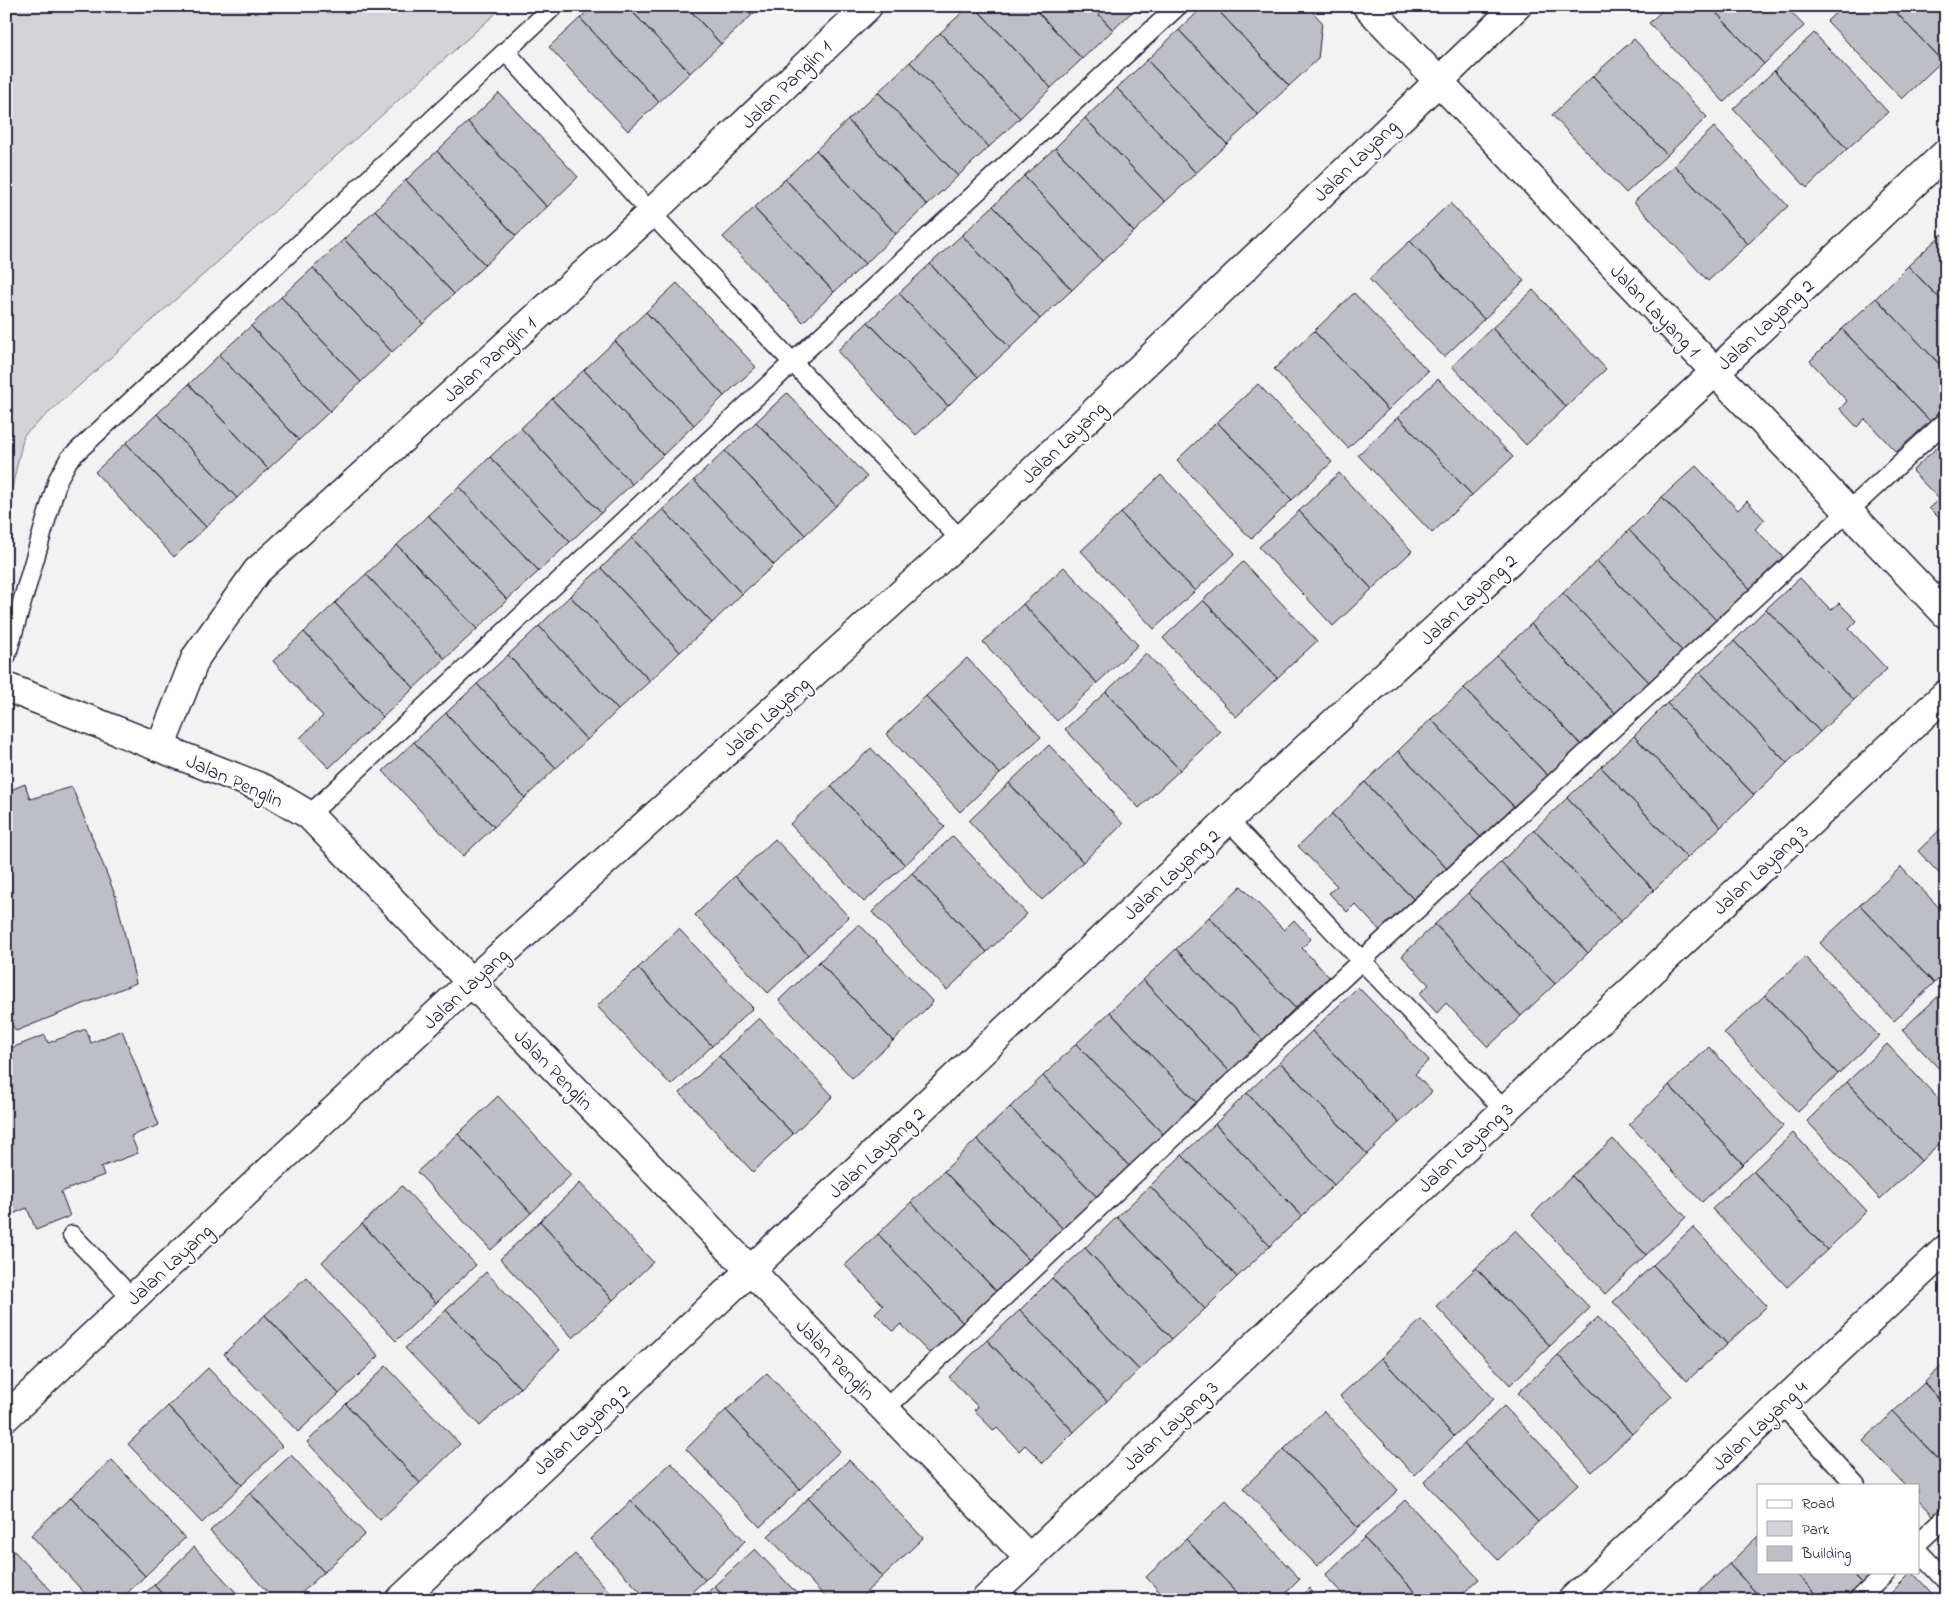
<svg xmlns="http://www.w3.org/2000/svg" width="1952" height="1606" viewBox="0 0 1952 1606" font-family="'Indie Flower',sans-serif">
<rect width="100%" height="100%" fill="#f2f2f3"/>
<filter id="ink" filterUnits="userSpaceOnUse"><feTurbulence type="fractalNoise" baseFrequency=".02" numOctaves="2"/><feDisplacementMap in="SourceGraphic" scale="10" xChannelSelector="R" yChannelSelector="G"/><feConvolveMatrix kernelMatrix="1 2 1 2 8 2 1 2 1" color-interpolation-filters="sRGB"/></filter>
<g filter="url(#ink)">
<path fill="#d3d3d8" stroke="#7a7a8a" d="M 6,6 L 504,6 L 24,435 L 6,514 Z"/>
<path fill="#bebec6" stroke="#22223b" d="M 593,6 L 627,6 L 690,73 L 659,102 L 580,18 Z
M 627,6 L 686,6 L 721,44 L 690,73 Z
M 686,6 L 744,6 L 752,15 L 721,44 Z
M 744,6 L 761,6 L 752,15 Z
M 969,6 L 974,6 L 1051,88 L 1020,118 L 940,33 Z
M 974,6 L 1032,6 L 1082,59 L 1051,88 Z
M 1032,6 L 1091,6 L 1113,30 L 1082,59 Z
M 1091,6 L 1138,6 L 1113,30 Z
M 1204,6 L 1214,6 L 1289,86 L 1258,115 L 1179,30 Z
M 1214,6 L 1307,6 L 1322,22 L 1318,59 L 1289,86 Z
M 1667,6 L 1710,6 L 1764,64 L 1724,102 L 1649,23 Z
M 1710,6 L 1785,6 L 1804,26 L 1764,64 Z
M 1843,6 L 1890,6 L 1942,61 L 1902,99 L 1827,21 Z
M 1890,6 L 1946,6 L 1946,57 L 1942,61 Z
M 580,18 L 659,102 L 628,131 L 549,47 Z
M 1179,30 L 1258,115 L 1227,144 L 1147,60 Z
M 940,33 L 1020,118 L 989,147 L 910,62 Z
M 1814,33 L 1888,112 L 1847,149 L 1774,71 Z
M 1634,39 L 1707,117 L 1667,155 L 1593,76 Z
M 1147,60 L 1227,144 L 1196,173 L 1117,88 Z
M 910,62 L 989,147 L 958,176 L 878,92 Z
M 1774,71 L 1847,149 L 1807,188 L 1733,109 Z
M 1593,76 L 1667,155 L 1626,193 L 1552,115 Z
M 1117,88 L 1196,173 L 1165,202 L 1085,118 Z
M 878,92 L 958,176 L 927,205 L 848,120 Z
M 499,93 L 578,177 L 547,207 L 468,122 Z
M 1085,118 L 1165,202 L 1134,232 L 1055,148 Z
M 848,120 L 927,205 L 896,234 L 816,150 Z
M 468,122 L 547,207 L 516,236 L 437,151 Z
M 1714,127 L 1788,206 L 1748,244 L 1674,165 Z
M 1055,148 L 1134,232 L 1102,261 L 1024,176 Z
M 816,150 L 896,234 L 865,264 L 785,179 Z
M 437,151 L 516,236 L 485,265 L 406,180 Z
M 1674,165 L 1748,244 L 1708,281 L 1634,202 Z
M 1024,176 L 1102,261 L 1072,290 L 993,206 Z
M 785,179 L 865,264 L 834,292 L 754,208 Z
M 406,180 L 485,265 L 454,294 L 375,210 Z
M 1450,203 L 1524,281 L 1484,319 L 1410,241 Z
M 993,206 L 1072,290 L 1040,319 L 962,235 Z
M 754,208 L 834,292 L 803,322 L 723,237 Z
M 375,210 L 454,294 L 423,324 L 344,239 Z
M 1942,234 L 1946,238 L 1946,305 L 1908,266 Z
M 962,235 L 1040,319 L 1010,348 L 930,264 Z
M 344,239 L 423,324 L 392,352 L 313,268 Z
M 1410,241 L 1484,319 L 1444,357 L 1369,279 Z
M 930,264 L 1010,348 L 978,377 L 899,293 Z
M 1908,266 L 1946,305 L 1946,371 L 1876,298 Z
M 313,268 L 392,352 L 361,382 L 281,297 Z
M 677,283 L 756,367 L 724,396 L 646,312 Z
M 1533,290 L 1606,369 L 1566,407 L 1492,328 Z
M 899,293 L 978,377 L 948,406 L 868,322 Z
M 1354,293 L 1428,371 L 1388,410 L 1314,331 Z
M 281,297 L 361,382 L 330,411 L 251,326 Z
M 1876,298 L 1946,371 L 1946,405 L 1930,421 L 1842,329 Z
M 646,312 L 724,396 L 694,425 L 615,341 Z
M 868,322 L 948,406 L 916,435 L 837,351 Z
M 251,326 L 330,411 L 299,440 L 219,355 Z
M 1492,328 L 1566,407 L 1526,445 L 1452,366 Z
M 1842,329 L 1930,421 L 1896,452 L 1865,419 L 1857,427 L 1840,409 L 1847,401 L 1810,361 Z
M 1314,331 L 1388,410 L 1348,448 L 1274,369 Z
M 615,341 L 694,425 L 663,455 L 584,370 Z
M 219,355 L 299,440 L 268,469 L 189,384 Z
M 584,370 L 663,455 L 632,484 L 552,399 Z
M 1438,379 L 1513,457 L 1472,495 L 1398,417 Z
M 189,384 L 268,469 L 237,498 L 157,414 Z
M 1258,384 L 1332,462 L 1292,500 L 1217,422 Z
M 787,393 L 867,477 L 836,506 L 756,422 Z
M 552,399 L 632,484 L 601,513 L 521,428 Z
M 157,414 L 237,498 L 206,527 L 126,443 Z
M 1398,417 L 1472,495 L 1432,533 L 1358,455 Z
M 756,422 L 836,506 L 805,535 L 725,451 Z
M 1217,422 L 1292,500 L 1251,539 L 1177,460 Z
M 521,428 L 601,513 L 570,542 L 490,457 Z
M 1946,439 L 1946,525 L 1929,508 L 1939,499 L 1912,471 Z
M 126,443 L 206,527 L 174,557 L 95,472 Z
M 725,451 L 805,535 L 774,565 L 694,480 Z
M 490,457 L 570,542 L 539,571 L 459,487 Z
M 1696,466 L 1738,510 L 1747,501 L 1765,520 L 1755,529 L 1783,557 L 1750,589 L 1662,497 Z
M 1339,473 L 1412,551 L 1372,589 L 1299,511 Z
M 1161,475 L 1235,553 L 1195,591 L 1121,513 Z
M 694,480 L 774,565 L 742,594 L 663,509 Z
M 459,487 L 539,571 L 507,600 L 428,515 Z
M 1662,497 L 1750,589 L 1716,620 L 1629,530 Z
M 663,509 L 742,594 L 712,623 L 632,538 Z
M 1299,511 L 1372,589 L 1333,626 L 1259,547 Z
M 1121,513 L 1195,591 L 1154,629 L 1081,551 Z
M 428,515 L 507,600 L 477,629 L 397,545 Z
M 1629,530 L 1716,620 L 1683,652 L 1597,561 Z
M 632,538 L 712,623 L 680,652 L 601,568 Z
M 397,545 L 477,629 L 445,659 L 366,574 Z
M 1597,561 L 1683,652 L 1651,684 L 1563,593 Z
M 1243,562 L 1317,641 L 1277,678 L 1203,600 Z
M 1064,567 L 1138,645 L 1097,683 L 1023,604 Z
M 601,568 L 680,652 L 650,681 L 570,596 Z
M 366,574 L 445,659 L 414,688 L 335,603 Z
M 1800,578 L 1831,610 L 1839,603 L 1857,621 L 1849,629 L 1887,669 L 1854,700 L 1766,609 Z
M 1563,593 L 1651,684 L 1617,715 L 1531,624 Z
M 570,596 L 650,681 L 618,710 L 539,626 Z
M 1203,600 L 1277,678 L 1236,717 L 1163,638 Z
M 335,603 L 414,688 L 383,717 L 304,632 Z
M 1023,604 L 1097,683 L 1057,721 L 983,642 Z
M 1766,609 L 1854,700 L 1820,732 L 1734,641 Z
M 1531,624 L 1617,715 L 1584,748 L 1497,656 Z
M 539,626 L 618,710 L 587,740 L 508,655 Z
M 304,632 L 383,717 L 329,768 L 300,738 L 323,716 L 273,661 Z
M 1734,641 L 1820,732 L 1787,763 L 1700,672 Z
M 1146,653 L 1220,732 L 1180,770 L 1106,692 Z
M 508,655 L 587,740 L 556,768 L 477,684 Z
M 1497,656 L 1584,748 L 1551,779 L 1464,688 Z
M 967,658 L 1041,737 L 1000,774 L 926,696 Z
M 1700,672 L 1787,763 L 1754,795 L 1667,703 Z
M 477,684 L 556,768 L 525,798 L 446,713 Z
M 1464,688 L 1551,779 L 1518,811 L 1431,719 Z
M 1106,692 L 1180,770 L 1139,808 L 1065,729 Z
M 926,696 L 1000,774 L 960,812 L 886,734 Z
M 1667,703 L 1754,795 L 1721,827 L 1634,736 Z
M 446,713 L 525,798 L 494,827 L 414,742 Z
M 1431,719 L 1518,811 L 1485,842 L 1398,751 Z
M 1634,736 L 1721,827 L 1687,858 L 1601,767 Z
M 414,742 L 494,827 L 463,856 L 383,771 Z
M 1049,745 L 1123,824 L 1083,862 L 1009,783 Z
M 871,748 L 945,827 L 905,865 L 831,786 Z
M 1398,751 L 1485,842 L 1452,874 L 1365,782 Z
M 1601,767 L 1687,858 L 1654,890 L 1567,798 Z
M 1365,782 L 1452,874 L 1419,905 L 1332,814 Z
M 1009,783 L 1083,862 L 1042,900 L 969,821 Z
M 25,784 L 30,799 L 72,787 L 116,897 L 136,983 L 16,1031 L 6,1016 L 6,792 Z
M 831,786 L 905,865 L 864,902 L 790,824 Z
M 1567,798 L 1654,890 L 1621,921 L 1534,830 Z
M 1332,814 L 1419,905 L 1386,937 L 1355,904 L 1347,912 L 1329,893 L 1337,886 L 1298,846 Z
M 1946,824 L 1946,881 L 1918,851 Z
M 1534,830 L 1621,921 L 1588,953 L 1501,862 Z
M 953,836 L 1027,914 L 987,952 L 912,873 Z
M 775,839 L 849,917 L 808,955 L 735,876 Z
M 1501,862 L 1588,953 L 1555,984 L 1468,893 Z
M 1901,867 L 1946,915 L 1946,973 L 1934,983 L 1860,905 Z
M 912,873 L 987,952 L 947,990 L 872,912 Z
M 735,876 L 808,955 L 768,993 L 695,915 Z
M 1241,886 L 1284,930 L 1294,920 L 1311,939 L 1302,948 L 1329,977 L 1295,1008 L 1209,917 Z
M 1468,893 L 1555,984 L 1521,1016 L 1435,924 Z
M 1860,905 L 1934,983 L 1894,1021 L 1820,943 Z
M 1209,917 L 1295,1008 L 1263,1040 L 1176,949 Z
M 859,924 L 933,1002 L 893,1041 L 819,962 Z
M 1435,924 L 1521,1016 L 1488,1047 L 1446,1003 L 1437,1013 L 1419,994 L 1429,985 L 1402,956 Z
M 679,929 L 753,1008 L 712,1046 L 638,968 Z
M 1176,949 L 1263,1040 L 1230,1072 L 1143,980 Z
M 1805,957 L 1879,1036 L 1838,1074 L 1765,995 Z
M 819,962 L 893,1041 L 852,1078 L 779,1000 Z
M 638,968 L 712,1046 L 671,1085 L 597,1006 Z
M 1143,980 L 1230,1072 L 1197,1103 L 1110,1012 Z
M 1358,987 L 1429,1060 L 1415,1074 L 1432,1092 L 1399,1123 L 1312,1031 Z
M 1943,992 L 1946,996 L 1946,1076 L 1902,1030 Z
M 1765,995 L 1838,1074 L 1798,1112 L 1724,1033 Z
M 1110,1012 L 1197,1103 L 1164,1135 L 1076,1044 Z
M 759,1018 L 833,1096 L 793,1134 L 719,1056 Z
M 86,1029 L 91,1043 L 122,1030 L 159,1125 L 131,1136 L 138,1153 L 101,1167 L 104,1175 L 61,1192 L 70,1216 L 36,1230 L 27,1208 L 6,1217 L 6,1050 L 45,1035 L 48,1043 Z
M 1312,1031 L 1399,1123 L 1367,1154 L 1280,1062 Z
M 1076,1044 L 1164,1135 L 1130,1167 L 1043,1076 Z
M 1887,1044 L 1946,1107 L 1946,1137 L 1921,1161 L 1847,1082 Z
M 1709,1047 L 1783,1126 L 1743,1164 L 1669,1085 Z
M 719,1056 L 793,1134 L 753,1172 L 680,1093 Z
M 1280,1062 L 1367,1154 L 1334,1185 L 1247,1093 Z
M 1043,1076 L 1130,1167 L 1098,1198 L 1010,1107 Z
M 1847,1082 L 1921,1161 L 1880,1199 L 1807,1121 Z
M 1669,1085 L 1743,1164 L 1702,1202 L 1629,1124 Z
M 1247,1093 L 1334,1185 L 1302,1216 L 1215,1124 Z
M 498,1096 L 571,1175 L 531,1213 L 458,1134 Z
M 1010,1107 L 1098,1198 L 1064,1230 L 977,1139 Z
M 1215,1124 L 1302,1216 L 1270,1246 L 1182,1155 Z
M 1793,1133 L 1867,1211 L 1827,1250 L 1753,1171 Z
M 458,1134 L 531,1213 L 491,1250 L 417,1172 Z
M 977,1139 L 1064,1230 L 1031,1262 L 944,1171 Z
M 1613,1139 L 1686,1217 L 1646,1255 L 1572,1176 Z
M 1182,1155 L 1270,1246 L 1237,1277 L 1150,1186 Z
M 944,1171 L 1031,1262 L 998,1293 L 911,1202 Z
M 1753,1171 L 1827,1250 L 1787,1287 L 1712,1209 Z
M 1572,1176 L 1646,1255 L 1605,1294 L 1532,1215 Z
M 580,1183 L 653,1262 L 613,1300 L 540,1221 Z
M 402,1186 L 476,1265 L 436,1303 L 362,1224 Z
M 1150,1186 L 1237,1277 L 1205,1309 L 1117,1217 Z
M 911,1202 L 998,1293 L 965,1325 L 878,1234 Z
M 1117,1217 L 1205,1309 L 1172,1339 L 1085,1248 Z
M 540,1221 L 613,1300 L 573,1338 L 500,1259 Z
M 362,1224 L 436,1303 L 396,1341 L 322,1262 Z
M 1693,1227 L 1767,1306 L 1727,1344 L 1653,1265 Z
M 1516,1230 L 1590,1308 L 1550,1346 L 1476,1268 Z
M 878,1234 L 965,1325 L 932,1356 L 901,1324 L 893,1331 L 875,1313 L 883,1305 L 845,1265 Z
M 1085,1248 L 1172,1339 L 1139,1370 L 1052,1278 Z
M 1653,1265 L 1727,1344 L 1687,1381 L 1613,1302 Z
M 1476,1268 L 1550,1346 L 1510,1385 L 1436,1306 Z
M 486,1272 L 560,1350 L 520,1388 L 446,1310 Z
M 306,1277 L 379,1356 L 339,1394 L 265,1315 Z
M 1052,1278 L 1139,1370 L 1107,1401 L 1020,1310 Z
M 446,1310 L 520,1388 L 480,1426 L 405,1348 Z
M 1020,1310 L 1107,1401 L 1074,1432 L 987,1340 Z
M 265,1315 L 339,1394 L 298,1432 L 224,1354 Z
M 1598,1317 L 1672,1396 L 1632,1434 L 1558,1355 Z
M 1421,1320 L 1494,1399 L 1454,1436 L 1381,1358 Z
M 987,1340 L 1074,1432 L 1043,1463 L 1025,1445 L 1019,1451 L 997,1428 L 994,1431 L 974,1410 L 978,1407 L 949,1377 Z
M 1558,1355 L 1632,1434 L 1592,1472 L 1518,1393 Z
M 1381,1358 L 1454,1436 L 1414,1475 L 1340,1396 Z
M 1946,1362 L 1946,1406 L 1924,1383 Z
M 386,1366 L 460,1444 L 420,1483 L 346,1404 Z
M 208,1368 L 282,1446 L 242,1485 L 168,1406 Z
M 767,1373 L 840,1451 L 800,1489 L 726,1410 Z
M 1924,1383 L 1946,1406 L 1946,1467 L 1893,1412 Z
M 346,1404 L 420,1483 L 380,1520 L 307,1442 Z
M 168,1406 L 242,1485 L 202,1523 L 128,1444 Z
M 1504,1406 L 1579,1484 L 1538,1522 L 1464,1444 Z
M 726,1410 L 800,1489 L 760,1527 L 686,1449 Z
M 1324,1411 L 1398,1490 L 1358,1528 L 1284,1449 Z
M 1893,1412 L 1946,1467 L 1946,1508 L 1935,1517 L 1918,1499 L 1918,1485 L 1905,1485 L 1863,1441 Z
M 1464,1444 L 1538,1522 L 1498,1560 L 1424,1482 Z
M 1284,1449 L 1358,1528 L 1317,1566 L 1243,1488 Z
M 291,1455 L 365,1534 L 324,1572 L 250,1493 Z
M 112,1460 L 185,1538 L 145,1576 L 71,1497 Z
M 849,1460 L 923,1538 L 882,1577 L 808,1498 Z
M 671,1463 L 745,1541 L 705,1580 L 631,1501 Z
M 250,1493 L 324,1572 L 294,1600 L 275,1600 L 210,1531 Z
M 71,1497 L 145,1576 L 120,1600 L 91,1600 L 31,1535 Z
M 808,1498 L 882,1577 L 858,1600 L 828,1600 L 768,1536 Z
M 1405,1500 L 1479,1579 L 1456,1600 L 1423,1600 L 1364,1538 Z
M 631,1501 L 705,1580 L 683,1600 L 648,1600 L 590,1539 Z
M 1226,1501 L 1300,1579 L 1279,1600 L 1244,1600 L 1186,1539 Z
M 1758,1536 L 1758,1572 L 1795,1572 L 1821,1600 L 1763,1600 L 1729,1564 Z
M 1364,1538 L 1423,1600 L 1348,1600 L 1325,1575 Z
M 1186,1539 L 1244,1600 L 1167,1600 L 1146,1577 Z
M 194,1547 L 243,1600 L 168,1600 L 154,1585 Z
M 755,1549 L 803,1600 L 727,1600 L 714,1586 Z
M 14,1551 L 60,1600 L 6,1600 L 6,1559 Z
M 575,1554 L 617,1600 L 541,1600 L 534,1592 Z
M 1729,1564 L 1763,1600 L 1706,1600 L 1699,1592 Z
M 1795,1572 L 1852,1572 L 1862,1583 L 1845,1600 L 1821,1600 Z
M 1852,1572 L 1873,1572 L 1862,1583 Z
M 1912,1572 L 1938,1600 L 1884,1600 Z
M 154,1585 L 168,1600 L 137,1600 Z
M 714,1586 L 727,1600 L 700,1600 Z
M 1309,1588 L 1319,1600 L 1297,1600 Z
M 534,1592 L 541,1600 L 526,1600 Z"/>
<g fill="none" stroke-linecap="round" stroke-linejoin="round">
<defs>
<path id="lane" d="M 506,52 L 651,213 L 961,540
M 6,657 L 58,479 L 69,459 L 554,6
M 309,815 L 793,362 L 1178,6
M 1228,820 L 1504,1110
M 72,1235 L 133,1299
M 1782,1405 L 1856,1485
M 885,1409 L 1361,961 L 1946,421
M 1918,1543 L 1946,1517
M 1918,1551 L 1946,1581
M 1858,1600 L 1887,1572"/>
<path id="street" d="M 1367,6 L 1946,614
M 6,687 L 265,789 L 309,815 L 1029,1558
M 160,748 L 196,657 L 257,571 L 651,213 L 868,6
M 6,1417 L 471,982 L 961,540 L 1517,6
M 400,1600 L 1228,820 L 1715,372 L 1946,153
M 985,1600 L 1946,694
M 1572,1600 L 1946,1249"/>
</defs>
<use href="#lane" stroke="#22223b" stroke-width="21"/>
<use href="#street" stroke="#22223b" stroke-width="31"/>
<use href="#lane" stroke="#fff" stroke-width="18"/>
<use href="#street" stroke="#fff" stroke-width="28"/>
</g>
</g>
<g text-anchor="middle" stroke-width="4" stroke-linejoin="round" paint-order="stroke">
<g font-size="20" fill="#22223b" stroke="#fff">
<text transform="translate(786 84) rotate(-44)" y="7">Jalan Panglin 1</text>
<text transform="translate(1355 160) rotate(-44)" y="7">Jalan Layang</text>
<text transform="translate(1656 310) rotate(46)" y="7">Jalan Layang 1</text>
<text transform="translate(1765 324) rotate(-43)" y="7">Jalan Layang 2</text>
<text transform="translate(489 359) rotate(-42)" y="7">Jalan Panglin 1</text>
<text transform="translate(1063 442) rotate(-44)" y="7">Jalan Layang</text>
<text transform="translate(1468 599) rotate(-43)" y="7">Jalan Layang 2</text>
<text transform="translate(766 716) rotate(-42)" y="7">Jalan Layang</text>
<text transform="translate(235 780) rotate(24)" y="7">Jalan Penglin</text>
<text transform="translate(1760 869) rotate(-43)" y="7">Jalan Layang 3</text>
<text transform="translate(1171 874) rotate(-43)" y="7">Jalan Layang 2</text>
<text transform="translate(465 988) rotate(-43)" y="7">Jalan Layang</text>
<text transform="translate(554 1069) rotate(46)" y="7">Jalan Penglin</text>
<text transform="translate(1465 1147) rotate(-43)" y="7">Jalan Layang 3</text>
<text transform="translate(876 1152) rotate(-43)" y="7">Jalan Layang 2</text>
<text transform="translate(169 1264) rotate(-43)" y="7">Jalan Layang</text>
<text transform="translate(836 1359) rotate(46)" y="7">Jalan Penglin</text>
<text transform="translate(1170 1425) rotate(-43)" y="7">Jalan Layang 3</text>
<text transform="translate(1759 1425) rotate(-43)" y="7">Jalan Layang 4</text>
<text transform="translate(581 1429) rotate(-43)" y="7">Jalan Layang 2</text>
</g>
</g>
<rect width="1952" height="1606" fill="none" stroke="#fff" stroke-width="25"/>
<rect x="12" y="12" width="1927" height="1581" fill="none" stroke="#22223b" stroke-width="2" filter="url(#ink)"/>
<rect x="1757" y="1484" width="162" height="90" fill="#ffffff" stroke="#a7a7b1"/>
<rect x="1767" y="1500" width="25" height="8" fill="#ffffff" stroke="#a7a7b1"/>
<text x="1802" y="1508" font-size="15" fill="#22223b">Road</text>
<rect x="1767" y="1521" width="25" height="15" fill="#d3d3d8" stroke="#a7a7b1"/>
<text x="1802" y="1534" font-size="15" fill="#22223b">Park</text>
<rect x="1767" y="1546" width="25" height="15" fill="#bebec6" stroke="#a7a7b1"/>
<text x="1802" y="1558" font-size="15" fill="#22223b">Building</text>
</svg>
